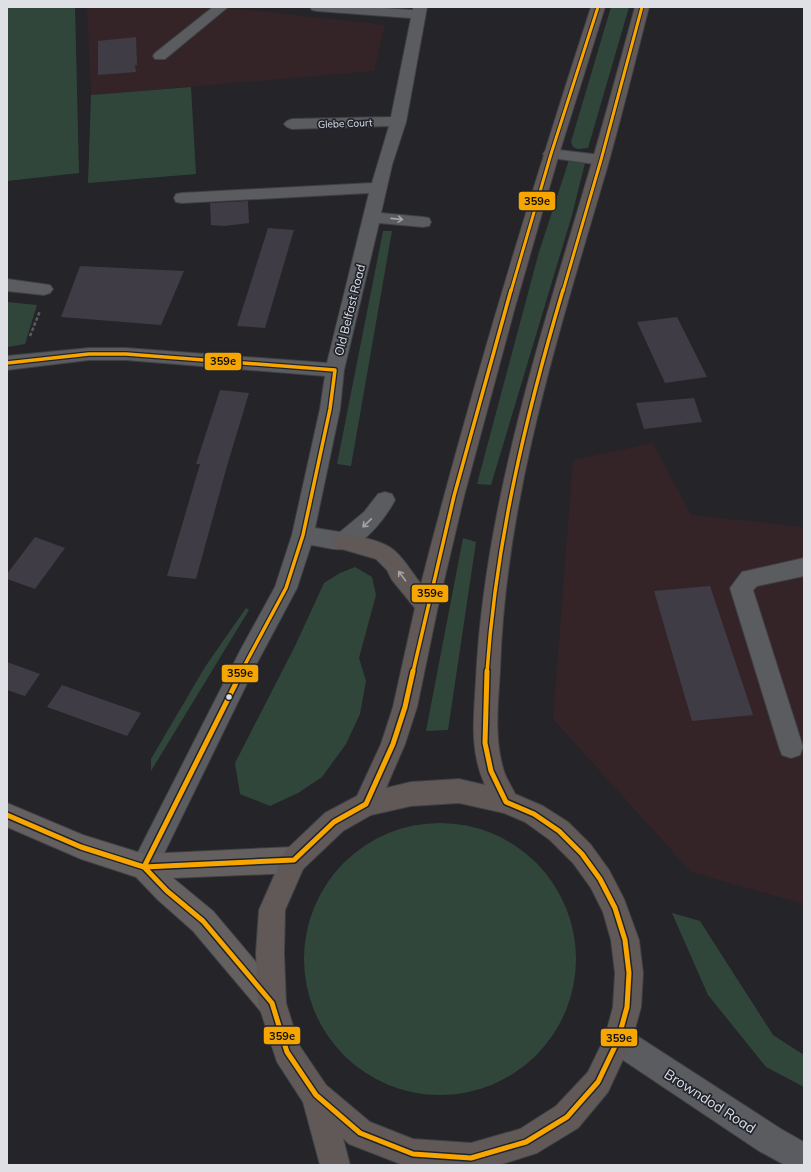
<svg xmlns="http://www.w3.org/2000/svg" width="811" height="1172" viewBox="0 0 811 1172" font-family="Mulish,sans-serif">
<rect width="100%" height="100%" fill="#242429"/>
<path fill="#352427" d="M 87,7 L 219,7 L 385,25 L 374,71 L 91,95 Z
M 653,443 L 691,515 L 804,527 L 804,904 L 691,872 L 553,719 L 573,460 Z"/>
<path fill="#31463b" d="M 7,7 L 75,7 L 79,173 L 7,181 Z
M 611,7 L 629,7 L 588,148 L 578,149 L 573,147 L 571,142 Z
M 191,87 L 196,174 L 88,183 L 91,95 Z
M 569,160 L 585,163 L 572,215 L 491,485 L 477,484 L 539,252 Z
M 383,231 L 392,231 L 351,466 L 337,464 Z
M 7,302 L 37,305 L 25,344 L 7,347 Z
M 463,538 L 476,542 L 448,730 L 426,731 Z
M 355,567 L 372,577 L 376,595 L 359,658 L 366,681 L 360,714 L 346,744 L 322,777 L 298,793 L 270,806 L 240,794 L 235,763 L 295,646 L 324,583 L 340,573 Z
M 246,608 L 249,610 L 151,771 L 151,759 L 205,667 Z
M304 959a136 136 0 1 1 272 0a136 136 0 1 1-272 0Z
M 672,913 L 700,921 L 773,1035 L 804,1055 L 804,1087 L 766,1067 L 708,995 Z"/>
<path fill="#403c45" d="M 136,37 L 137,65 L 135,65 L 136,72 L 98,75 L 98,41 Z
M 248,201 L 249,223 L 224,226 L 211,225 L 210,203 Z
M 268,228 L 294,230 L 265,328 L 237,326 Z
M 80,266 L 184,271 L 161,325 L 61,317 Z
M 677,317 L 707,377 L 665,383 L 637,322 Z
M 220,390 L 249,393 L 227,466 L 196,579 L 167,576 L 200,464 L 196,464 Z
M 694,398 L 702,422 L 644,429 L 636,403 Z
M 35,537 L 65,548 L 35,589 L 7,579 L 7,574 Z
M 710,586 L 753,715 L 692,721 L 654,591 Z
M 7,662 L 40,674 L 25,696 L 7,690 Z
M 62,685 L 101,699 L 141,713 L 127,736 L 47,707 Z"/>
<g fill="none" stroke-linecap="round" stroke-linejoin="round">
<defs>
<path id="minor" d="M 213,7 L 228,7 L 165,59 L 155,59 L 153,56 L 155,53 Z
M 310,7 L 369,7 L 413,10 L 413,7 L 427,7 L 406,122 L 392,165 L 381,213 L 423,217 L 429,218 L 431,222 L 429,226 L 423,227 L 379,223 L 344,370 L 340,409 L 315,528 L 340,532 L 364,512 L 378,494 L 385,492 L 392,494 L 395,500 C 386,517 365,545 345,549 C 335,551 321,546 311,545 L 297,588 L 257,663 L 153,876 L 144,880 L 135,876 L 131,867 L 135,858 L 241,649 L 275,587 L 292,535 L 320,409 L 325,376 L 126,360 L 89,360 L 7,370 L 7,356 L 89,348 L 126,348 L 327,363 L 369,193 L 182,203 L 176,202 L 174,198 L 176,194 L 182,193 L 372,183 L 389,126 L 292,129 L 287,127 L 284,124 L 287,121 L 292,119 L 391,117 L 411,18 L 317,11 L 312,10 Z
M 551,149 L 601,155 L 607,157 L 609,160 L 607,163 L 601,165 L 545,157 L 543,154 L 545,151 Z
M 7,279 L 50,285 L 53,289 L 50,293 L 44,295 L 7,291 Z
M 804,558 L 804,576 L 757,586 L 753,590 L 803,747 L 800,755 L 791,758 L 782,755 L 779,747 L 730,588 L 742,572 Z
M 618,1026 L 628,1030 L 781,1129 L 804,1142 L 804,1165 L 785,1165 L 759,1151 L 608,1050 L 604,1040 L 608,1030 Z"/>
<path id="major" d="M 7,803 L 83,835 L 144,854 L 294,847 L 303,851 L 307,860 L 303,869 L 294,873 L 173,878 L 213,911 L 282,993 L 286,1003 L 282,1013 L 272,1017 L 262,1013 L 193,931 L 158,900 L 136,877 L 81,859 L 7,827 Z"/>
<path id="highway" d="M 591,7 L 605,7 L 559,154 L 515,307 L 464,496 L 438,606 L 417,707 L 405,744 L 386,788 L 411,782 L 459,779 L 485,785 C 469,750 474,717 476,679 C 484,520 531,367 576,216 C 597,147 616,77 635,7 L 649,7 C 635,61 622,115 607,168 C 559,332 505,499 500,671 C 498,703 494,737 503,768 C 505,777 511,785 515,794 L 543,806 L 568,822 L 591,845 L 609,870 L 624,899 L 639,940 L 643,973 L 641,1007 L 632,1040 L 608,1092 L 578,1128 L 537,1153 L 499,1165 L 403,1165 L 349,1144 L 343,1138 L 350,1165 L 320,1165 L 303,1102 L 277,1062 L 258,1003 L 256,953 L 259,910 L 285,851 L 325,813 L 357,796 L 381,744 L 393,707 L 415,608 L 392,580 L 387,570 L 376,559 L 335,547 L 332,541 L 335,535 L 343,533 C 356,536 380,540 391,548 C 403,556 412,573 421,584 C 471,389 529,198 591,7 ZM 459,803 L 504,813 L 525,822 L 550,840 L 573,863 L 591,888 L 603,912 L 611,940 L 615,973 L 613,1007 L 605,1037 L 588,1072 L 556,1106 L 520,1129 L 471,1143 L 413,1139 L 370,1122 L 326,1085 L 299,1045 L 286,1003 L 284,953 L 285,910 L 303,869 L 343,831 L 371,815 L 411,806 Z"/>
</defs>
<use href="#minor" stroke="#3f4044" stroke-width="2"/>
<use href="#major" stroke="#3f4044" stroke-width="2"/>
<use href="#highway" stroke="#3f4044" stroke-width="2"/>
<path stroke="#5b5c60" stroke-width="2.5" stroke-dasharray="3.5 2" stroke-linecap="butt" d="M 30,336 L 40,311"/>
<use href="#minor" fill="#5b5c60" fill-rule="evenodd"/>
<use href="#major" fill="#656060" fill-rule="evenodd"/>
<use href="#highway" fill="#605958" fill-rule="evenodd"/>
<defs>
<path id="bus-1-far2" d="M 511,291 L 551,154 L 598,7
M 563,291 L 601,160 L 642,7"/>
<path id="bus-1-far1" d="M 7,363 L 89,354 L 126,354 L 335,370 L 330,409 L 303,535 L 286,588 L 241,672
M 413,672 L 454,496 L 511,290
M 487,672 C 496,541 526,415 563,290"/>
<path id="bus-1" d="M 7,815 L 81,847 L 144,867 L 294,860 L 334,822 L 366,804 L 393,744 L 405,707 L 413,671
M 144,867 L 242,671
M 144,867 L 167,891 L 203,921 L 272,1003 L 287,1052 L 316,1095 L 360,1133 L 413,1154 L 471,1158 L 526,1142 L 567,1117 L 598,1082 L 618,1040 L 627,1007 L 629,973 L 625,940 L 615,908 L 600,879 L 582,854 L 559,831 L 534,814 L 506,802 L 491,771 L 485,743 L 487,671"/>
</defs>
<use href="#bus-1-far2" stroke="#21232c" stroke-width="5"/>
<use href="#bus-1-far1" stroke="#21232c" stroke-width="6"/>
<use href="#bus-1" stroke="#21232c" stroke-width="8"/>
<use href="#bus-1-far2" stroke="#f7a600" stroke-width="3"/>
<use href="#bus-1-far1" stroke="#f7a600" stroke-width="3.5"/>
<use href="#bus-1" stroke="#f7a600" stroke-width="5"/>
</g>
<defs><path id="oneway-shaft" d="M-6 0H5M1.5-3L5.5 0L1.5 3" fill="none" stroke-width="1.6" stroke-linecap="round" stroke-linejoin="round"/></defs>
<g stroke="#a4a5aa">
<use href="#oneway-shaft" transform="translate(397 219) rotate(6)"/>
<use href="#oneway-shaft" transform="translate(367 523) rotate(136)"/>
</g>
<use stroke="#a6a3a6" href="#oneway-shaft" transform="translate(402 576) rotate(-127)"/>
<circle fill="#dfe0e6" stroke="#21232c" stroke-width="1.5" cx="229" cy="697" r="3.5"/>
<g text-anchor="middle" stroke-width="3.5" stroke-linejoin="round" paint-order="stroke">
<g font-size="10" fill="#dfe0e6" stroke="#21232c">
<text transform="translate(345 123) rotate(-2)" y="4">Glebe Court</text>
</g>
<g font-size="12" fill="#dfe0e6" stroke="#21232c">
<text transform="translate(350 310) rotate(-76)" y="4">Old Belfast Road</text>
</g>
<g font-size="14" fill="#dfe0e6" stroke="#21232c">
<text transform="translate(710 1101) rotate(33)" y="5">Browndod Road</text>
</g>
</g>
<g stroke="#21232c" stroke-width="1.5">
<rect x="518" y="191" width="38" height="20" rx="4" fill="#f7a600"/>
<rect x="204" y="352" width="38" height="19" rx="4" fill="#f7a600"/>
<rect x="411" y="584" width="38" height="19" rx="4" fill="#f7a600"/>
<rect x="221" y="664" width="38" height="19" rx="4" fill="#f7a600"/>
<rect x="263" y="1026" width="38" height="19" rx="4" fill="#f7a600"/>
<rect x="600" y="1028" width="38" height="19" rx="4" fill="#f7a600"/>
</g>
<g font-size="11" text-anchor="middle" font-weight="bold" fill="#111">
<text x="537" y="205">359e</text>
<text x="223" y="365">359e</text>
<text x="430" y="597">359e</text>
<text x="240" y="677">359e</text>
<text x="282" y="1040">359e</text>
<text x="619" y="1042">359e</text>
</g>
<rect width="811" height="1172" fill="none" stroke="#dfe0e6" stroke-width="16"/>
</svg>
